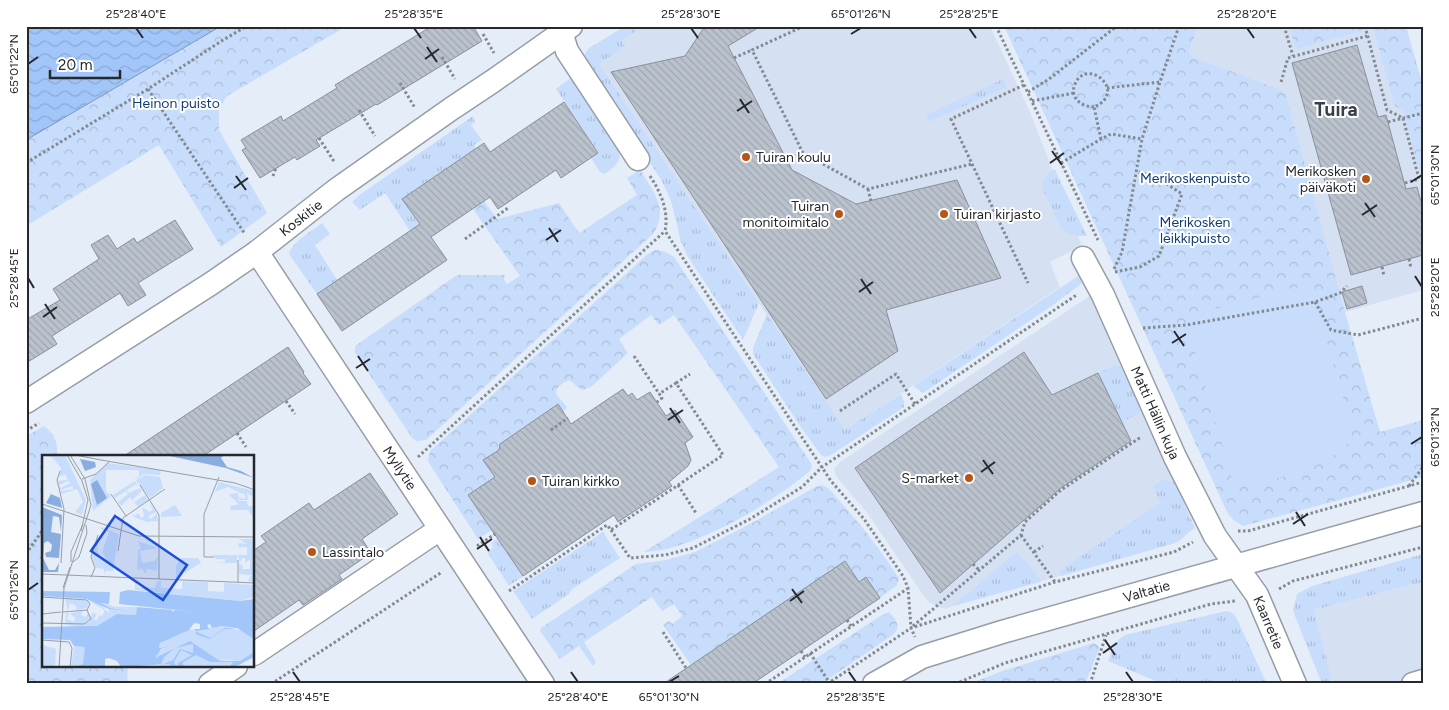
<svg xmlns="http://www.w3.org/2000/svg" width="1449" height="710" viewBox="0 0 1449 710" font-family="Figtree,sans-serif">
<defs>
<pattern id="grass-tufts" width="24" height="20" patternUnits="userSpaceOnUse" patternTransform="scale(1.25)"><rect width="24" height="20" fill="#c8ddfc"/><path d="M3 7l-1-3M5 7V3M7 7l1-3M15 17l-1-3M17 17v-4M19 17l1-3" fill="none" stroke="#acbed8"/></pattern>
<pattern id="park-crowns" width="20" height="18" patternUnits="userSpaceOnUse" patternTransform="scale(1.25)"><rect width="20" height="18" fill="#c8ddfc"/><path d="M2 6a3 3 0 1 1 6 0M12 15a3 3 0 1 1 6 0" fill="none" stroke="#acbed8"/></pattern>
<pattern id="water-waves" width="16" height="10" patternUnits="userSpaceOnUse" patternTransform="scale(1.25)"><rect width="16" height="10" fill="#a2c6f9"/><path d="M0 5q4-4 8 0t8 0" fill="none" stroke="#8baad6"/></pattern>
<pattern id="building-back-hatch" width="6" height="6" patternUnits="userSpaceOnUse" patternTransform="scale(1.25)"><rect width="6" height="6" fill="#bac2cd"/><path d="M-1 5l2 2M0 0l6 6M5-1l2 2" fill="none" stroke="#a0a7b0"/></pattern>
</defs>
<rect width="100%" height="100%" fill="#e5edf8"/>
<path fill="#d5e1f3" d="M 625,26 L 990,26 L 1030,112 L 1082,246 L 1050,262 L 1060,287 L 845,431 L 588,49 Z
M 1198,26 L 1406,26 L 1423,86 L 1423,106 L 1421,107 L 1423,114 L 1423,290 L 1345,312 L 1286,94 L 1281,90 L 1190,56 L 1189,52 Z
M 1091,295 L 1111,345 L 1195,528 L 1188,532 L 1181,540 L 1175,543 L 944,609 L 928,602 L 868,514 L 836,476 L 834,469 L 840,462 Z
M 1423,582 L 1423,684 L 1333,684 L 1314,610 Z"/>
<path fill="url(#grass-tufts)" d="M 625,26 L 632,26 L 636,31 L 621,40 L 625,46 L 599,64 L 759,303 L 743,340 L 688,257 L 681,242 L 671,201 L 662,181 L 585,65 L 585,54 L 588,49 Z
M 572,77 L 619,150 C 622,162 614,168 604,174 L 600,172 L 591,158 L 598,152 L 556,89 Z
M 1003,79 L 1007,87 L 929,122 L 926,115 Z
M 473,116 L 475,122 L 471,125 L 482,140 L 474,145 L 476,149 L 403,199 L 420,224 L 410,231 L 385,193 L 360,210 L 352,202 L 358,196 Z
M 1055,169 L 1056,172 L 1087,236 C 1078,236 1068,236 1061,229 L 1042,188 C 1042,178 1046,174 1055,169 Z
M 322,223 L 330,234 L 315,245 L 337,280 L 317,294 L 289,254 C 293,241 312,231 322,223 Z
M 1081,274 L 1083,278 L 1081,284 L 1053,305 L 923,393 L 913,386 Z
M 767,314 L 845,430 L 901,394 L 904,402 L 904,407 L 831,455 L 825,457 L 821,455 L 800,426 L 753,354 L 753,348 Z
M 1115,365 L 1121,366 L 1141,411 L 1138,414 L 1122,422 L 1098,373 Z
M 1165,479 L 1175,483 L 1195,528 C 1187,532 1183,539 1175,543 L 1061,576 L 1059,571 L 1160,503 L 1153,486 Z
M 603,532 L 620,558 L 572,589 L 569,594 L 532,619 L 513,591 Z
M 498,538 L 523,576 L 509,586 L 487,552 L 493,547 L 491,543 Z
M 1016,552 L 1024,560 L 1040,578 L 1040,582 L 953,606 Z
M 1423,554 L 1423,582 L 1314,610 L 1332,679 L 1325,684 L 1322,684 L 1293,611 L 1297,594 L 1312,586 Z
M 1226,611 L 1231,612 L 1236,617 L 1267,684 L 1163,684 L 1108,661 C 1112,650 1114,641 1125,635 Z"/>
<path fill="url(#park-crowns)" d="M 221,26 L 347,26 L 227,96 L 219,110 L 219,130 L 267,213 L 221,247 L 159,145 L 26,226 L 26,140 Z
M 1004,26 L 1198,26 L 1189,52 L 1191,56 L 1281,90 L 1286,94 L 1345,312 L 1380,432 L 1423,420 L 1423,477 L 1243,526 L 1235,521 L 1228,514 Z
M 1289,26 L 1406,26 L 1423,86 L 1423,106 L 1421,107 L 1423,114 L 1423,170 L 1419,171 L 1404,112 L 1395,106 L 1373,28 L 1296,49 Z
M 640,170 C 654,191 669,210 653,234 L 426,440 L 417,441 L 413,439 L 355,353 L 355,346 L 457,275 L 505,275 L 504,280 L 507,284 L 520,276 L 473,209 L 484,201 L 497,219 L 559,203 L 579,233 L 637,195 L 627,178 Z
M 655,250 C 663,250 668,253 674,257 L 811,463 L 812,467 L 810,471 C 772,502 718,535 670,548 C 662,551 652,551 644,552 L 779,467 L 674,315 L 659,325 L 651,315 L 619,339 L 628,353 L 591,387 L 582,390 L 569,380 C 563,383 556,386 556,394 L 567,407 L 563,412 L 558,405 L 500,444 L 499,450 L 484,460 L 495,477 L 492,530 L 478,539 L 429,463 L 428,460 L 430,451 L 648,254 Z
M 44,426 C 55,434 58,443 57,456 L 44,456 L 44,666 L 128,666 L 127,684 L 26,684 L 26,436 Z
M 822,485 C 831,488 836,497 842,504 C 864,528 881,551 899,578 L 897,585 L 880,598 L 867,577 L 859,582 L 845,562 L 691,665 L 663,625 L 669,621 L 672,624 L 682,616 L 674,604 L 662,611 L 652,597 L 584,642 L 596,662 L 593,666 L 579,646 L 560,659 L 540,631 L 541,628 L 636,564 L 666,560 L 695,552 L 752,523 L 817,486 Z
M 889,612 C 896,619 901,626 894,634 L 821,684 L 777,684 L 882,615 Z
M 1094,643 L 1100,647 L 1085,684 L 969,684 L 1005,670 Z"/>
<path fill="#c8ddfc" d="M 1310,284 L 1352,428 L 1349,442 L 1338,453 L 1310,469 L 1278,478 L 1234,486 L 1185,317 Z"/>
<path fill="url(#water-waves)" stroke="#7c97bc" d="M 26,26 L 221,26 L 26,140 Z"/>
<path fill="url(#building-back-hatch)" stroke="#89909a" d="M 432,26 L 473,26 L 482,41 L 377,105 L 376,104 L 316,140 L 320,146 L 297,160 L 295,157 L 260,178 L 242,150 L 246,148 L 241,140 L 281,116 L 283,121 L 337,88 L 335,85 Z
M 705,26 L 761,26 L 728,46 L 792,170 L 856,204 L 957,180 L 1001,278 L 886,310 L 898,351 L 826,399 L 611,72 L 685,56 Z
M 1357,45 L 1378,117 L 1386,115 L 1406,189 L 1417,187 L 1423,209 L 1423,255 L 1351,275 L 1292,63 Z
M 564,102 L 598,153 L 561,178 L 556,170 L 498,209 L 490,197 L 431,237 L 447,260 L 342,331 L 317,294 L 420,224 L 402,199 L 484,143 L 490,152 Z
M 175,220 L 193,249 L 138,283 L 146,295 L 128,306 L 120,293 L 52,336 L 57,344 L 26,363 L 26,320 L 60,300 L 53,289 L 99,259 L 91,245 L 108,235 L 117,249 L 134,238 L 137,243 Z
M 1362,286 L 1367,303 L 1347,309 L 1342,292 Z
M 288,347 L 304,372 L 303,373 L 311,384 L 203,456 L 124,456 Z
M 1024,352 L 1052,395 L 1098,373 L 1131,441 L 1061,488 L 940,593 L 855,468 Z
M 623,389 L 628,396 L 632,393 L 637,400 L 650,392 L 666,416 L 675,410 L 693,437 L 685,443 L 691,460 L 688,466 L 669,482 L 672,486 L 618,522 L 614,515 L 523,576 L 468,495 L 495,477 L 483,460 L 499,450 L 500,444 L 558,404 L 571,424 Z
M 370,473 L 398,514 L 362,539 L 371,553 L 339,575 L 342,579 L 303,605 L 299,600 L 254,631 L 254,550 L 266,542 L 261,536 L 309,503 L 314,510 Z
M 845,561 L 859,582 L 866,577 L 880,598 L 752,684 L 663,684 Z"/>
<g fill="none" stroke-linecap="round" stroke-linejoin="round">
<defs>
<g id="minor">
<path d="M 561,32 L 567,51 L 638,159"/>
<path id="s1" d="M 257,252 L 543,684"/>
<path id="s2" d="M 1083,258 L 1103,295 L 1175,457 L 1215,536 L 1257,595 L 1295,684"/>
<path id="s3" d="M 26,402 L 212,283 L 257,252 L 336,190 L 451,109 L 493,81 L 571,26"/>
<path d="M 254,654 L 440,529"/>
<path d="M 210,684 L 236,666"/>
<path id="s4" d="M 874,684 L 922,657 L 1002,632 L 1423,513"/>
<path d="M 1413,684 L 1423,681"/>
</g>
</defs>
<use href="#minor" stroke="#969da7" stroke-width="25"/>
<path stroke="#838990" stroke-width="3" stroke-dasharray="2.5 2.5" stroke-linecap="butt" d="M 706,26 L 708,29
M 804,26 L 752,50 L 803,153 L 868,189 L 972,164
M 996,26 L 1098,240
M 1284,26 L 1293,56
M 1365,26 L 1387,110 L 1403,118 L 1419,179 L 1423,178
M 483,34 L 494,53
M 442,57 L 455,79
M 734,58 L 752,50
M 1281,82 L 1288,58 L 1367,36
M 400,83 L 415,108
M 1024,85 L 951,119 L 1028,283
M 1107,88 L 1160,82
M 148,89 L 245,234
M 1028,92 L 1049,79 L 1117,26
M 1032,101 L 1074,93
M 1094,107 C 1082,107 1069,98 1075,84 C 1087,56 1129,92 1094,107 L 1101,139
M 359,110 L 375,136
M 1388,122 L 1423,113
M 319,138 L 335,163
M 787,160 L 803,153
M 26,163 L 148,89 L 223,40 L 247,26
M 1061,163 L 1101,139 L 1111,134 L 1142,139
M 273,176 L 276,168
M 650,176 C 661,193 669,211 665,231 L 831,481 L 864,519 L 903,576 L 908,588 L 911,628 L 915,637
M 1405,183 L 1419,179
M 868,189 L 871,201
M 465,239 L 508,208
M 1409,259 L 1411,268
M 1382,267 L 1384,276
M 1114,269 L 1122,252 L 1142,139 L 1160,82 L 1179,26
M 1115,272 L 1140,267 L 1159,256 L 1182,194 L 1161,180 L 1136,171
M 1315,302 L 1331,330 L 1358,335 L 1423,318
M 1143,328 L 1186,325 L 1315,302 L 1340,293 L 1347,286
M 634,356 L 662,398 L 657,402
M 676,383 L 690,374
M 286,401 L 295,414
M 840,411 L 896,374 L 915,404
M 551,430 L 568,418
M 26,431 L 39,423
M 237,433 L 246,447
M 418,457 L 665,231
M 678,485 L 696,513
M 1409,486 L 1423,467
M 611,530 L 630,558 L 665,555 L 693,548 L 750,519 L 802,487 L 822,467 L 1078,294
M 1238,531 L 1248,531 L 1276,523 L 1423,482
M 1021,535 L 1055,582
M 477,546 L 495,534
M 1034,552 L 1043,546
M 26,554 L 44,528
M 973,564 L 979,570
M 1279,589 L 1293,581 L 1423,547
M 509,591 L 607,525 L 611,530 L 723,455 L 676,383 L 659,394
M 847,620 L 851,626
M 913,626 L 1021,535 L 1025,522 L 1061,490 L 1141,437
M 663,632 L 686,668
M 801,651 L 805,657
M 810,653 L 829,682
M 755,682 L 756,684
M 271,684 L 442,572
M 765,684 L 907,589
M 827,684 L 911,628 L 1055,582 L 1174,552 L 1193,542
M 955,684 L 1005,663 L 1211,604 L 1235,601
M 1090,684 L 1106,635"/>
<use href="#minor" stroke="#fff" stroke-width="22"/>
</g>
<path fill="none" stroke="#25282c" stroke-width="2" d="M 136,28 L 143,38M 414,28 L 421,38M 691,28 L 698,38M 969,28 L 976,38M 1247,28 L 1254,38M 851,34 L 861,28M 427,47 L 437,62M 425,59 L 439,49M 28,64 L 38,57M 740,99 L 749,113M 737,111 L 752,101M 1052,151 L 1062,165M 1050,163 L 1064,153M 236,176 L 246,190M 1411,182 L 1422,175M 234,188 L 248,178M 1365,203 L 1375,217M 1362,215 L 1377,205M 549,228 L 558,242M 546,240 L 561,230M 1415,276 L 1422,287M 28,278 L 34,288M 861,279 L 871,294M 859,292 L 873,282M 45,304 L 55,319M 43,317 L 57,307M 1174,331 L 1184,346M 1172,343 L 1186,334M 358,356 L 368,371M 356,368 L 370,359M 670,408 L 680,423M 668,420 L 683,410M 1411,444 L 1422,437M 983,460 L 993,474M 981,472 L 995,462M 1296,512 L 1305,526M 1293,524 L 1308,514M 480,537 L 489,551M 477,549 L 492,539M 792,589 L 802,603M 28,590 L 38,583M 790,601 L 804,591M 1105,640 L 1115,655M 1103,653 L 1117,643M 293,672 L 300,682M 571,672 L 578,682M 849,672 L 856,682M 1126,672 L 1133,682M 669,682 L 679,676"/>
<g fill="#b75517" stroke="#fff" stroke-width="2">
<circle cx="746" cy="157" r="5"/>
<circle cx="1366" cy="179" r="5"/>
<circle cx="839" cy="214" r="5"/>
<circle cx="944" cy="214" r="5"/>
<circle cx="969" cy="478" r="5"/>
<circle cx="532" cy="481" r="5"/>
<circle cx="312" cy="552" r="5"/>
</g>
<g text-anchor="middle" stroke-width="4" stroke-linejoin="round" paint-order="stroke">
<g font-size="14" fill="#103c78" stroke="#fff">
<text x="176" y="108">Heinon puisto</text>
<text x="1195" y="183">Merikoskenpuisto</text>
<text x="1195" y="227">Merikosken<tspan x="1195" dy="16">leikkipuisto</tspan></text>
</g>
<g font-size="14" fill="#25282c" stroke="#fff" text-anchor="start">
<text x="756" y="162">Tuiran koulu</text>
<text x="1356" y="176" text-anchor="end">Merikosken<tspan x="1356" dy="16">päiväkoti</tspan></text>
<text x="829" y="211" text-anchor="end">Tuiran<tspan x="829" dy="16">monitoimitalo</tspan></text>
<text x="954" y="219">Tuiran kirjasto</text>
<text x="959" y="483" text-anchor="end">S-market</text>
<text x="542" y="486">Tuiran kirkko</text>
<text x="322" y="557">Lassintalo</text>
</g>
<g font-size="14" fill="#25282c" stroke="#fff">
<text dy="5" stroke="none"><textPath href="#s3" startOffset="331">Koskitie</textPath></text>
<text dy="5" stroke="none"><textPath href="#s2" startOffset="171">Matti Hällin kuja</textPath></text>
<text dy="5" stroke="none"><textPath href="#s1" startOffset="259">Myllytie</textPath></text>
<text dy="5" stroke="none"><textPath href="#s4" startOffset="289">Valtatie</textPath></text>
<text dy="5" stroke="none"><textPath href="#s2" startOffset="410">Kaarretie</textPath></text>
</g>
<g font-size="19" font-weight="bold" fill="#393f48" stroke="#fff">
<text x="1336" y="116">Tuira</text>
</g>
</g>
<g transform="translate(42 455)">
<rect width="212" height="212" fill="#e5edf8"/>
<path d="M 4,0 L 23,0 L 44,45 L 40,60 L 33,57 L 41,47 L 35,34 L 19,39 L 19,36 L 31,34 L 31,31 L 18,35 L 17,30 L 19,33 L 28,28 L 26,26 L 17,30 L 16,26 L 25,25 L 24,20 L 17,21 L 19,13 L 11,3 ZM 65,8 L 119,15 L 118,20 L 102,19 L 89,27 L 97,21 L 97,15 L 64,15 L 64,36 L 69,41 L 51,56 L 48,25 ZM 93,26 L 97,31 L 94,29 L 85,35 L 87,38 L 98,33 L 100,36 L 91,44 L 92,47 L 103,40 L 106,45 L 96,52 L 88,42 L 79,51 L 76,47 L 86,39 L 84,36 L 73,43 L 71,40 ZM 177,27 L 212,36 L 212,43 L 205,38 L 206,45 L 198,45 L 197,42 L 203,44 L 203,40 L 186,32 L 173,37 ZM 107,47 L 114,57 L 106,61 L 109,64 L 115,58 L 116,66 L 105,67 L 92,62 L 90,58 L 93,61 L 96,58 L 99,63 L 102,61 L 100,52 L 107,57 L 111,55 ZM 23,143 L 45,146 L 47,148 L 45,153 L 34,155 L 34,151 L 28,148 L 26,156 ZM 45,145 L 56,147 L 67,158 L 67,154 L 91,155 L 68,153 L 59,147 L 73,152 L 95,152 L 94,160 L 75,159 L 64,168 L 51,172 L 21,172 L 47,167 L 50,158 L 55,159 L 52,164 L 54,166 L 58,160 L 60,161 L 63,155 ZM 41,156 L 39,160 L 44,162 L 46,157 L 48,164 L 38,170 L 23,170 L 24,158 L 27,158 L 25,164 L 32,167 L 33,163 L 28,158 Z" fill="#c8ddfc"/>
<path d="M 123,0 L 182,0 L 179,3 L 185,12 L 199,16 L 212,23 L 184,13 ZM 38,4 L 53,7 L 54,12 L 43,16 ZM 55,25 L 65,43 L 55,50 L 49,29 ZM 9,39 L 18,43 L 20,53 L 4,48 ZM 0,52 L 20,60 L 19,77 L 17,62 L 11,61 L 9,77 L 19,79 L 17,103 L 4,102 L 3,98 L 9,96 L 10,90 L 6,86 L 2,88 L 1,103 L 7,115 L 13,115 L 17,108 L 16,117 L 0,117 Z" fill="#8aaddf"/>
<path d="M 103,20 L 118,22 L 121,33 L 108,43 L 94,25 ZM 193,38 L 196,38 L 197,46 L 205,46 L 206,51 L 211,51 L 211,62 L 206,55 L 188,55 L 189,51 L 197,49 L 187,40 ZM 133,50 L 140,61 L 119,62 L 119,58 ZM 59,72 L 77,79 L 71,116 L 63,116 L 62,121 L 62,114 L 54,113 L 50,102 L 55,88 L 57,104 L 64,103 L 60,97 L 67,77 L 58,74 ZM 197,84 L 212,84 L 212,127 L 206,126 L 209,120 L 197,119 L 197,109 L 201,110 L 200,114 L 208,114 L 208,104 L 203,108 L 203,103 L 200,103 L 198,108 L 196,100 L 205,100 L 205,92 L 196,92 L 197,88 L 205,89 ZM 96,86 L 116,93 L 98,96 L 100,108 L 112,106 L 116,102 L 115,116 L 105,114 L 104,119 L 100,114 L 95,115 L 96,95 L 99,94 ZM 171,100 L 195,100 L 195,108 L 173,108 L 183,107 L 183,104 L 174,104 ZM 139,103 L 156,103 L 159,108 L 134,123 L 134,111 ZM 93,126 L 96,132 L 113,133 L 115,126 L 119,126 L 119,133 L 140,134 L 140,126 L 166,127 L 166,136 L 182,137 L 182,128 L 212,130 L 213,141 L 198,146 L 93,135 ZM 183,171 L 206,178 L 212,184 L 212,197 L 198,206 L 175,204 L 191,207 L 187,212 L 114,212 L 119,210 L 120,205 L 111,210 L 116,197 L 125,192 L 117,193 L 118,188 L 146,175 ZM 32,191 L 44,192 L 43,197 L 41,209 L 29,213 Z" fill="#c8ddfc"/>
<path d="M 0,190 L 14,194 L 13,212 L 0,212 Z" fill="#c8ddfc"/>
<path d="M 86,135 L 198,146 L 212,144 L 212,184 L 195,173 L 183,174 L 167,184 L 154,179 L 153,174 L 158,174 L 158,169 L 152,168 L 147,175 L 118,188 L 117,193 L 126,192 L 119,194 L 113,203 L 148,186 L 178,206 L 198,206 L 212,197 L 212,202 L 193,212 L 187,212 L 191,207 L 168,207 L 154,200 L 140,208 L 143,212 L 135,212 L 136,208 L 150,200 L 139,195 L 132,207 L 134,212 L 126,209 L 79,212 L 75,206 L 67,203 L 63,204 L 63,212 L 32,212 L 41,209 L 43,192 L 32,191 L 28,185 L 0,184 L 0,172 L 55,171 L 75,159 L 94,160 L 95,152 L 130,155 L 130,157 L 133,155 L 164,158 L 77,149 L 78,137 ZM 168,169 L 170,173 L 180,171 L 194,173 L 183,173 L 168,183 L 153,176 L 167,174 L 165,170 ZM 151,189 L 151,198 L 138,194 L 131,205 L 119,210 L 122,202 L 133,193 ZM 0,136 L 68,137 L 67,149 L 59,148 L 68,153 L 91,156 L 67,154 L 45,144 L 0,141 Z" fill="#a2c6f9" fill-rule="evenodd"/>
<path fill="none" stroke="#989ea6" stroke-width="1" d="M 25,0 L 40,26 L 46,45 L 39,76M 33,0 L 59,5M 59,5 L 193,28 L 213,35M 18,16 L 15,25 L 22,54 L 19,108M 40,24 L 54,19 L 67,7M 98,30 L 117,60 L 117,124M 69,39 L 84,61M 0,49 L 97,81 L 213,82M 76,96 L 81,63 L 123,34M 172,102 L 162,102 L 162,59 L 177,22M 29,107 L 29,97 L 41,69M 31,107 L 37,102 L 45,78 L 44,70M 0,119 L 213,128M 49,122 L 53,113 L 49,102 L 56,80M 196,128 L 196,105M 21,133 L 28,112M 0,142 L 45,145 L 48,149 L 45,155M 21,157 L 45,155M 0,159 L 19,157M 0,168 L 42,169 L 49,164 L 45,155M 0,185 L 27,187 L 30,193 L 28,213M 17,213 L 22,133 L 49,50 L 43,24 L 28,0"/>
<path fill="#1d4ed8" fill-opacity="0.15" stroke="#1d4ed8" stroke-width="2.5" d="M 73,61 L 145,110 L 121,145 L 49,96 Z"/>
<rect width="212" height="212" fill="none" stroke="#25282c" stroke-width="2.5"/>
</g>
<rect width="1449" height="710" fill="none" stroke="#ffffff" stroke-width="55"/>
<path d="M50 70v8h70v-8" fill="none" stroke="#25282c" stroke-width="2.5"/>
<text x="58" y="70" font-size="15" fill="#25282c" stroke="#ffffff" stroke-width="4" paint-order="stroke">20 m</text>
<rect x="28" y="28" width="1394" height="654" fill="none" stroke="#25282c" stroke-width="2"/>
<g font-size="12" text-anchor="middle" fill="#25282c">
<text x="136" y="18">25°28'40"E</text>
<text x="414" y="18">25°28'35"E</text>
<text x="691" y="18">25°28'30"E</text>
<text x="861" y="18">65°01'26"N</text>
<text x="969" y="18">25°28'25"E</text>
<text x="1247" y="18">25°28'20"E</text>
<text transform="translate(14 64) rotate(-90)" y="4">65°01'22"N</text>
<text transform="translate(1435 175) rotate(-90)" y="4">65°01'30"N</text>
<text transform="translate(14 278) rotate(-90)" y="4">25°28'45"E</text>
<text transform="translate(1435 287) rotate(-90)" y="4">25°28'20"E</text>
<text transform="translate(1435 437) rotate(-90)" y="4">65°01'32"N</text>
<text transform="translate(14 590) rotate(-90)" y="4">65°01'26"N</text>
<text x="300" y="701">25°28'45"E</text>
<text x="578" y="701">25°28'40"E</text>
<text x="669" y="701">65°01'30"N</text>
<text x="856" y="701">25°28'35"E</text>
<text x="1133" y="701">25°28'30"E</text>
</g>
</svg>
